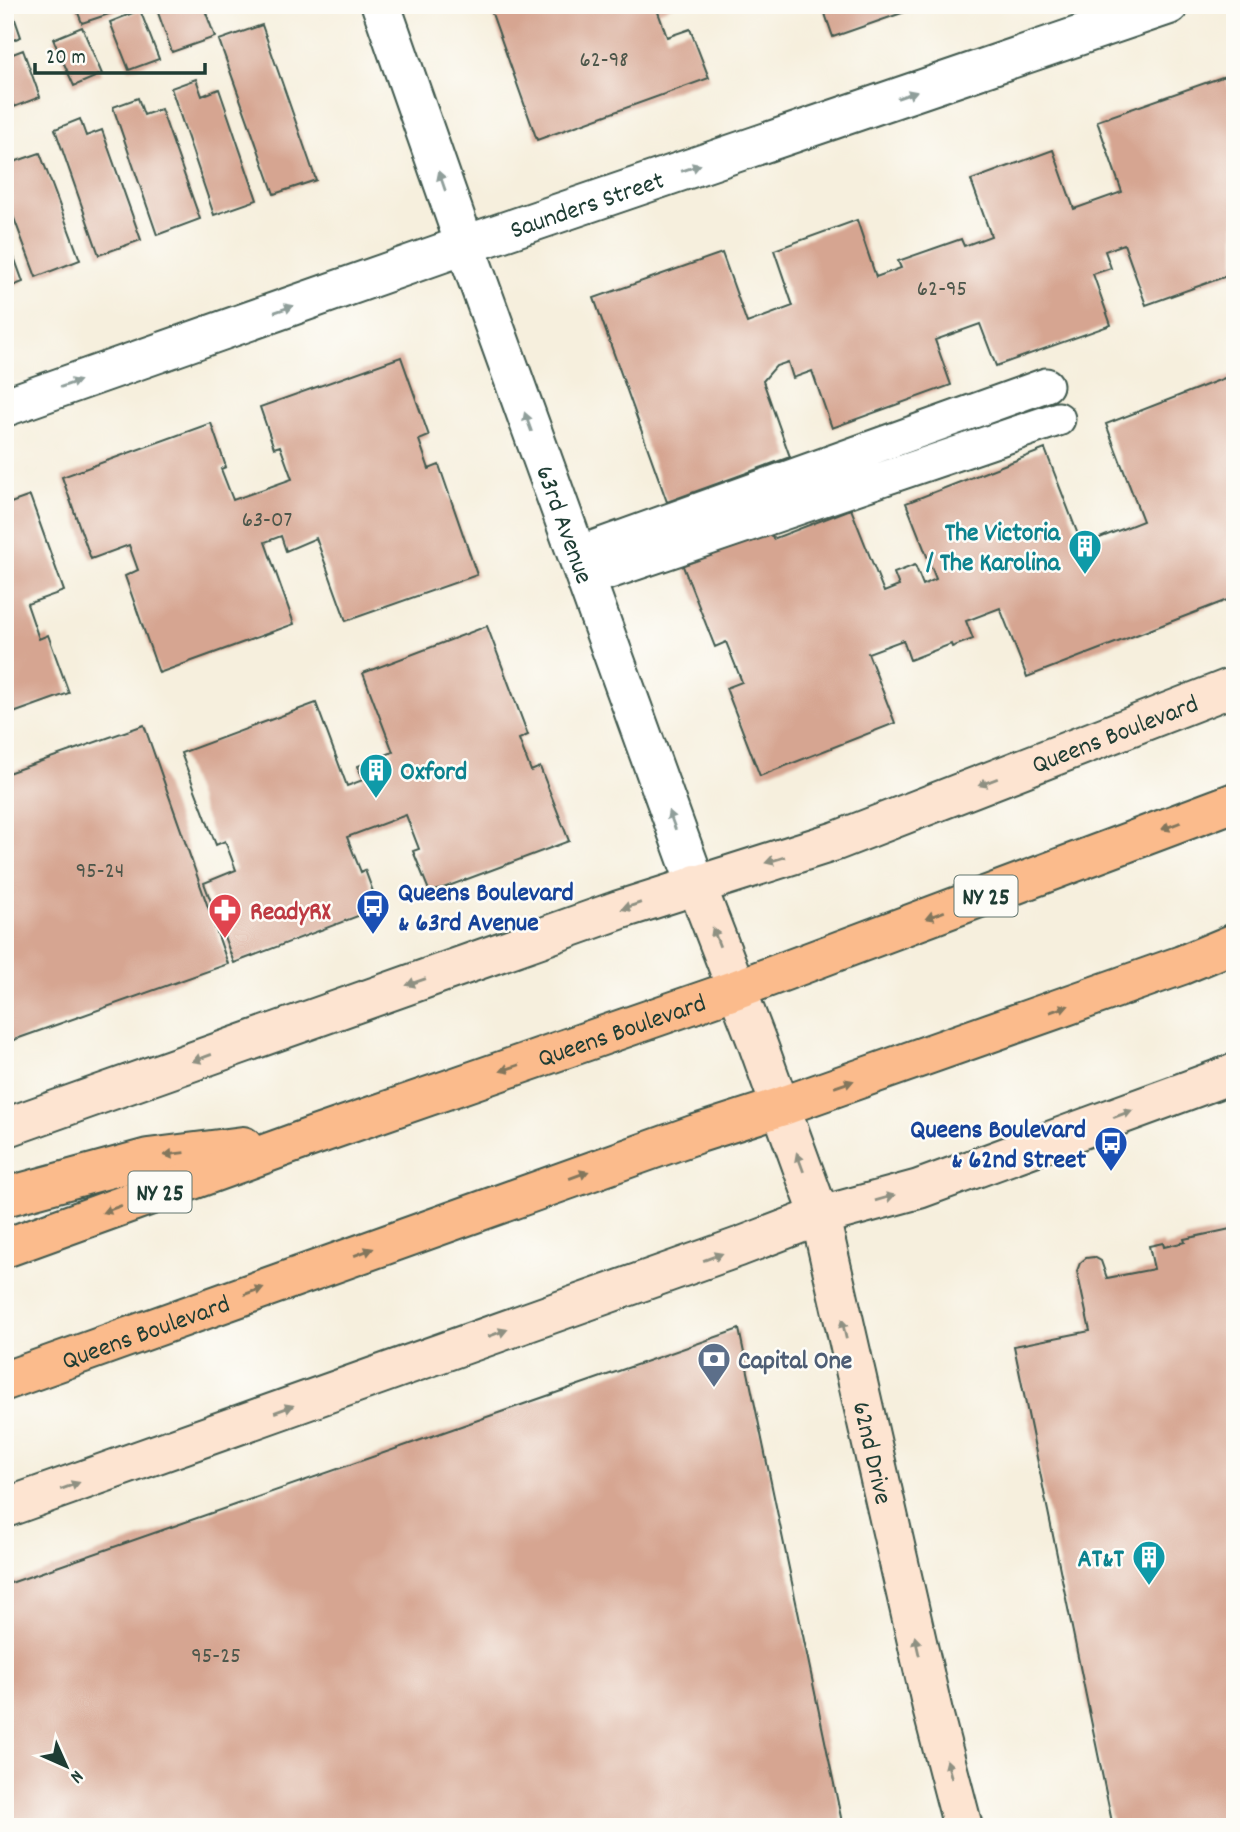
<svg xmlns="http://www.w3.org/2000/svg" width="1240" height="1832" viewBox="0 0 1240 1832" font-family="Dekko,sans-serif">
<rect width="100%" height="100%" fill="#fdfcf7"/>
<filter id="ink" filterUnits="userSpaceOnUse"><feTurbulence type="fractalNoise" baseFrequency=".0143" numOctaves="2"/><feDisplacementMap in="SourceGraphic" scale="14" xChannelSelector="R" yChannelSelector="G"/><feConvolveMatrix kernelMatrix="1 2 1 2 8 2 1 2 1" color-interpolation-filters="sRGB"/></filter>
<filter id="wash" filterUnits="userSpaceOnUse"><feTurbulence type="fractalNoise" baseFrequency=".00686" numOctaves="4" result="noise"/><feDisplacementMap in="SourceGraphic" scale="28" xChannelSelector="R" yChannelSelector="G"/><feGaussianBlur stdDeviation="1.57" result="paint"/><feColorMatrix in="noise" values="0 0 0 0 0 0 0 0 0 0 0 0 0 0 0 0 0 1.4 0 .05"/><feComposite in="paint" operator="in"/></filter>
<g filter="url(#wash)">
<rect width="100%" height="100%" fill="#f6efdd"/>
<g id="blocks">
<path fill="#d6a591" d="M 5,5 L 10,5 L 21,37 L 5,43 Z
M 75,5 L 133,5 L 133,6 L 82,23 Z
M 162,5 L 203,5 L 215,37 L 172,52 L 156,7 Z
M 489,5 L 675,5 L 658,12 L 667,37 L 690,29 L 709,78 L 537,140 Z
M 822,5 L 922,5 L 922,6 L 833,37 Z
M 140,10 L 159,59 L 129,70 L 110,22 Z
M 262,25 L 316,180 L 274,194 L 219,40 Z
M 82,27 L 102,74 L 74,86 L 53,39 Z
M 23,50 L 40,97 L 14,107 L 5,83 L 5,57 Z
M 1225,76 L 1235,104 L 1235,273 L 1146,305 L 1124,244 L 1105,251 L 1111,268 L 1093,274 L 1111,325 L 996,366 L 980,324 L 935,340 L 951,385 L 832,428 L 812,371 L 793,378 L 788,362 L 776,366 L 763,381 L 790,457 L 667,502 L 594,298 L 722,253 L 747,323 L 793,306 L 774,250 L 857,220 L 876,277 L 901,268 L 898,261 L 961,239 L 964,246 L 991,236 L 971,180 L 1053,150 L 1074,209 L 1122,192 L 1097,121 Z
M 196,79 L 202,96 L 219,89 L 257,200 L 214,215 L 171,88 Z
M 138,98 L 144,115 L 161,109 L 200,219 L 157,235 L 113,107 Z
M 80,119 L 86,136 L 102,130 L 141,240 L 99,255 L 55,129 Z
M 40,153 L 80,260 L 36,277 L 5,194 L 5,165 Z
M 5,232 L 23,282 L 5,289 Z
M 401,357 L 429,436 L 419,440 L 429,469 L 439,465 L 477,575 L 346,621 L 316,538 L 286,551 L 281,536 L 265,542 L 294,624 L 159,673 L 125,576 L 138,570 L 129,545 L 91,559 L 62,477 L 211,423 L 226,467 L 221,469 L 233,500 L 292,479 L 280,446 L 274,448 L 260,407 Z
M 1235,374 L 1235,597 L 1027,677 L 1000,608 L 966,621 L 973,639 L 952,647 L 951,644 L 910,660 L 903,640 L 868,653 L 895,723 L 760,776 L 726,688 L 742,682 L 726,642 L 715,647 L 679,556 L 767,522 L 773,539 L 851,509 L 884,592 L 899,586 L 894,573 L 915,565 L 923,585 L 936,579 L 906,503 L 1045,449 L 1082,545 L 1143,521 L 1106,424 Z
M 30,496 L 64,591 L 27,604 L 39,639 L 48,635 L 69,693 L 5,716 L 5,505 Z
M 487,626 L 528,735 L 519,739 L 531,771 L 540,767 L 569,841 L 430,893 L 413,851 L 419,849 L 406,815 L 347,837 L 361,872 L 365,870 L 379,908 L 234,963 L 204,883 L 236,870 L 225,841 L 216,845 L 181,753 L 316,703 L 347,786 L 363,780 L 358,766 L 393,752 L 363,673 Z
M 144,725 L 228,964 L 5,1043 L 5,774 Z
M 1235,1228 L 1235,1827 L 1113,1827 L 1014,1346 L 1090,1331 L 1077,1271 L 1080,1263 L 1086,1258 L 1094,1257 L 1101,1261 L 1107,1278 L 1154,1269 L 1149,1246 L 1163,1243 L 1164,1247 L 1185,1242 L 1184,1239 Z
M 739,1329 L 843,1827 L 5,1825 L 5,1585 Z"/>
</g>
</g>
<g filter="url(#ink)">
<use href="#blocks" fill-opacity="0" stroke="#3f584d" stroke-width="2"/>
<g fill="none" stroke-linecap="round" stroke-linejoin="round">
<defs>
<path id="lane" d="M 576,554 L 1046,385
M 586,580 L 1058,419"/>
<g id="street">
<path id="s1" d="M 381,5 L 465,245 L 696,884"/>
<path id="s2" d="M 5,407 L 465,245 L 1169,5"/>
</g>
<g id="secondary">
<path id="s3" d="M 696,884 L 757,1042 L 820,1216 L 933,1712 L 963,1827"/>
<path id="s4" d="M 5,1128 L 619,910 L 836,841 L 1235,686"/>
<path d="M 5,1508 L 739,1247 L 820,1216 L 919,1189 L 1235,1073"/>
</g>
<g id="primary">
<path d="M 5,1197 L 148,1158 L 243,1146"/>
<path id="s5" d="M 5,1248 L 314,1136 L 737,989 L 1235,802"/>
<path id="s6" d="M 5,1381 L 696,1134 L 780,1107 L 1182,965 L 1235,943"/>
</g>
</defs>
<use href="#lane" stroke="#3f584d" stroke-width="37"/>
<use href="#street" stroke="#3f584d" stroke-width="42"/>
<use href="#secondary" stroke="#3f584d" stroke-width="42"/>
<use href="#primary" stroke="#3f584d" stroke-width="42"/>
<use href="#lane" stroke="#fff" stroke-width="33"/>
<use href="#street" stroke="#fff" stroke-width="38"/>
<use href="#secondary" stroke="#fde4d1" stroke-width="38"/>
<use href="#primary" stroke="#fbbb8c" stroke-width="38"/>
</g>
<defs><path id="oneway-solid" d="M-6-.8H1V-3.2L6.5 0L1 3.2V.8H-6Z" transform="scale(1.75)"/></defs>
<g fill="#8f9e9a">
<use href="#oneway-solid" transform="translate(907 95) rotate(-19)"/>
<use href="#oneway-solid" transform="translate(691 168) rotate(-19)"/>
<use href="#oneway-solid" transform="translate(442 181) rotate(-109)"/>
<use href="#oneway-solid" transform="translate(284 309) rotate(-19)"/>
<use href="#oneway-solid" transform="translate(70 384) rotate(-19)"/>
<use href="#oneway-solid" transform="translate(528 422) rotate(-110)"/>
<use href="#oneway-solid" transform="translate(672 820) rotate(-110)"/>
</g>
<g fill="#8e9082">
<use href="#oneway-solid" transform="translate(988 782) rotate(159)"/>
<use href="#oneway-solid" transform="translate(775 860) rotate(163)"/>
<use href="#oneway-solid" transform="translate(631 906) rotate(161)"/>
<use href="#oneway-solid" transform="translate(716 937) rotate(-111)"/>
<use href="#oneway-solid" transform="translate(416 982) rotate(161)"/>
<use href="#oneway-solid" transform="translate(202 1058) rotate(160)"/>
<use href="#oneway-solid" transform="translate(1123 1114) rotate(-20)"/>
<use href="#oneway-solid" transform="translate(800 1162) rotate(-110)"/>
<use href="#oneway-solid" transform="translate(885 1198) rotate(-16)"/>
<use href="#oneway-solid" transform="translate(713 1257) rotate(-20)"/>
<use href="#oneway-solid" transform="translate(844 1329) rotate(-103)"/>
<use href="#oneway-solid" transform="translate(498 1333) rotate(-20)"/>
<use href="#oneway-solid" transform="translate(284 1409) rotate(-20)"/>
<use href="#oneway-solid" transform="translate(70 1486) rotate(-20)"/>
<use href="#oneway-solid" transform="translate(917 1646) rotate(-103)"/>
<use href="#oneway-solid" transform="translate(949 1769) rotate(-106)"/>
</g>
<g fill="#82765c">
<use href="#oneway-solid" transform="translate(1171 826) rotate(159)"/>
<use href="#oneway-solid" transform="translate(935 915) rotate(159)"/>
<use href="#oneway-solid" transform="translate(1059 1009) rotate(-19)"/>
<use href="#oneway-solid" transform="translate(510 1068) rotate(161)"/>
<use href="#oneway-solid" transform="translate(844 1084) rotate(-19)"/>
<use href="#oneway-solid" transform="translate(174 1154) rotate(173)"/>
<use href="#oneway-solid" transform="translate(579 1175) rotate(-20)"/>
<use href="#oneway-solid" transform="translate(112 1209) rotate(160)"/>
<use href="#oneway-solid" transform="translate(364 1252) rotate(-20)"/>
<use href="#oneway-solid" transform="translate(254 1291) rotate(-20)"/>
</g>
</g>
<defs>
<symbol id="building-pin" viewBox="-11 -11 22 30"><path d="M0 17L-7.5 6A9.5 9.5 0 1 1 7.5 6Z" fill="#0f9aa8" stroke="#fdfcf7"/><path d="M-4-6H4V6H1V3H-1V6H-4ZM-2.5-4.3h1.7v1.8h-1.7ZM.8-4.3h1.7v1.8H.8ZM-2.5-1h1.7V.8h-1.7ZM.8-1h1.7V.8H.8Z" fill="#fff"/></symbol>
<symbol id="bus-pin" viewBox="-11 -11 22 30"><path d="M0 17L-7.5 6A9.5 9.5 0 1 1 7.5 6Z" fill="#1a4fb4" stroke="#fdfcf7"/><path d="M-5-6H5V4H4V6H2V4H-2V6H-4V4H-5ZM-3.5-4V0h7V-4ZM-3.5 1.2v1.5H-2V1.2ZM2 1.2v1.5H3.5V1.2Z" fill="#fff"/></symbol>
<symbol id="pharmacy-pin" viewBox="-11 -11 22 30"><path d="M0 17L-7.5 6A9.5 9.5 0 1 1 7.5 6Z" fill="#e0444e" stroke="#fdfcf7"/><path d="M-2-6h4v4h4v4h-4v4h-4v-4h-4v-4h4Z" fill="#fff"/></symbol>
<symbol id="bank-pin" viewBox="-11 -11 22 30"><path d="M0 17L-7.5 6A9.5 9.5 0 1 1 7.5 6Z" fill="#5c6f8a" stroke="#fdfcf7"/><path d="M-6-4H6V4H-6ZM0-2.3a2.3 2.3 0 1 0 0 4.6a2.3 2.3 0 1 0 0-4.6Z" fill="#fff"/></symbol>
</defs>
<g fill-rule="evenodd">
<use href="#building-pin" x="1066" y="527" width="38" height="52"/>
<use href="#building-pin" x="357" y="751" width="38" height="52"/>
<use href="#bus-pin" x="354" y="887" width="38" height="52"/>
<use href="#pharmacy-pin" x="206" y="891" width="38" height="52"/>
<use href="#bus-pin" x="1092" y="1124" width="38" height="52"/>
<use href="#bank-pin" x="695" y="1340" width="38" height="52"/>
<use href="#building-pin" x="1130" y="1538" width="38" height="52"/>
</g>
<g text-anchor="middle" stroke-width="5" stroke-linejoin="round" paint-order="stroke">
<g font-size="23" fill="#4d574b">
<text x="604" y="66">62-98</text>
<text x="942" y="295">62-95</text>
<text x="267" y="526">63-07</text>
<text x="100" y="877">95-24</text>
<text x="216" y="1662">95-25</text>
</g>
<g fill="#fdfcf7" stroke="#62766e" stroke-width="2">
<rect x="954.5" y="875.5" width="63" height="41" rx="5"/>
<rect x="128.5" y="1171.5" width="63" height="41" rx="5"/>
</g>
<g font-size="24" font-weight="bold" fill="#1f3d34">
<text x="986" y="904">NY 25</text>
<text x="160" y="1200">NY 25</text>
</g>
<g font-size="26" fill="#1f3d34" stroke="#fdfcf7">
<text dy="9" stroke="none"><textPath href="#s2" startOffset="616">Saunders Street</textPath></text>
<text dy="9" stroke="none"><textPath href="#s1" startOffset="551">63rd Avenue</textPath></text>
<text dy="9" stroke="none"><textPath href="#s4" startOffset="1178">Queens Boulevard</textPath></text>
<text dy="9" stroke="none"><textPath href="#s5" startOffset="654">Queens Boulevard</textPath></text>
<text dy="9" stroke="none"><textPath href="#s6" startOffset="149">Queens Boulevard</textPath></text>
<text dy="9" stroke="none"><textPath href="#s3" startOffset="597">62nd Drive</textPath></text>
</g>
<g font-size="26" font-weight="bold" fill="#0d838f" stroke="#fdfcf7" text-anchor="end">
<text x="1060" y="540">The Victoria<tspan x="1060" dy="30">/ The Karolina</tspan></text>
<text x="400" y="779" text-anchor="start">Oxford</text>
<text x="1124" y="1566">AT&amp;T</text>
</g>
<g font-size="26" font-weight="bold" fill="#164399" stroke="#fdfcf7" text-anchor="start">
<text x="398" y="900">Queens Boulevard<tspan x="398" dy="30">&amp; 63rd Avenue</tspan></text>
<text x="1086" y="1137" text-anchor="end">Queens Boulevard<tspan x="1086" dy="30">&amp; 62nd Street</tspan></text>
</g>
<g font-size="26" font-weight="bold" fill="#be3a42" stroke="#fdfcf7" text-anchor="start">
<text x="250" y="919">ReadyRX</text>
</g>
<g font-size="26" font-weight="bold" fill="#4e5e75" stroke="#fdfcf7" text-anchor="start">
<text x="738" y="1368">Capital One</text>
</g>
</g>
<rect width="1240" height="1832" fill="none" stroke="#fdfcf7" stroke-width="28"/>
<g transform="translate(66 1766) rotate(135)" stroke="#fdfcf7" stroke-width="5" paint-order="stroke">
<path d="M0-5L12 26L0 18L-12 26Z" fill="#1f3d34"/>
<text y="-10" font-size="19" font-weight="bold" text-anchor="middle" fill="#1f3d34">N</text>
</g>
<path d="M35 63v10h170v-10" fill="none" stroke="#1f3d34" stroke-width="3.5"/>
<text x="46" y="63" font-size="21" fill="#1f3d34" stroke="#fdfcf7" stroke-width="5" paint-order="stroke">20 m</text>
</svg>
